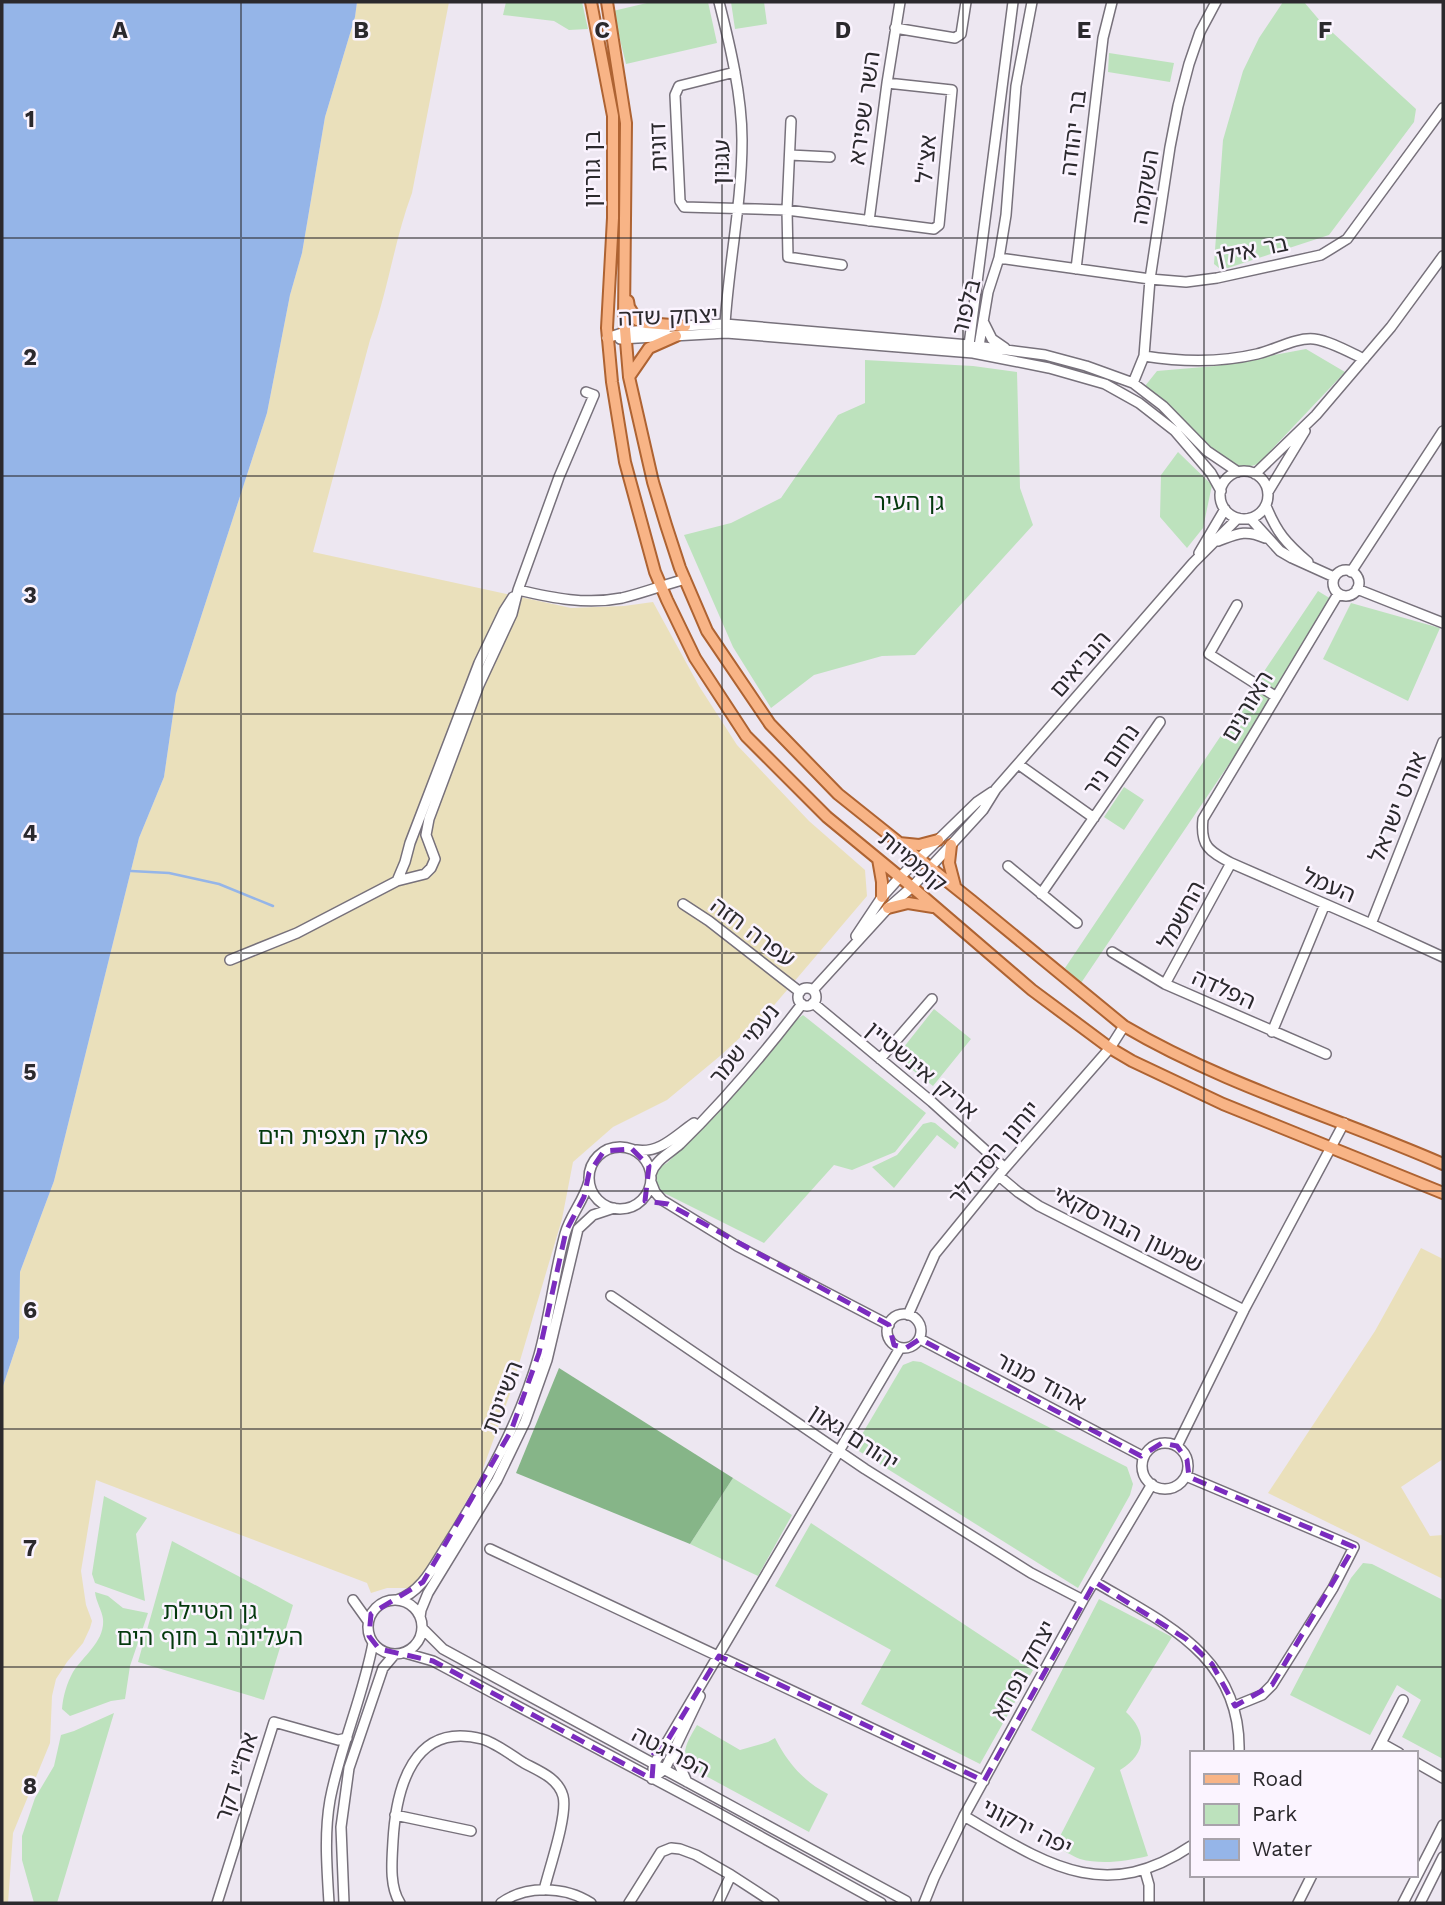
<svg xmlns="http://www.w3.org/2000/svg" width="1445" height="1905" viewBox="0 0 1445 1905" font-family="'Work Sans','Noto Sans Hebrew',sans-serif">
<rect width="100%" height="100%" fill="#ede7f1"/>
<path fill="#bde2bd" d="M 506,2 L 582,2 L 588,29 L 569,30 L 554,21 L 503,15 Z
M 651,2 L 708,2 L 717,43 L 626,64 L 613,11 Z
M 731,2 L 764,2 L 767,24 L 735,29 Z
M 1283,2 L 1304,2 L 1321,22 L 1416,109 L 1414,122 L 1329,235 L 1228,268 L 1219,268 L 1214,264 L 1223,140 L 1243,71 L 1259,38 Z
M 1109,53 L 1174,63 L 1170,82 L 1108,72 Z
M 1306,349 L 1345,372 L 1258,464 L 1245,468 L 1237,467 L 1220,458 L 1145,386 L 1157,371 L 1215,366 Z
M 865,360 L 973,366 L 1017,372 L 1020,488 L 1033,525 L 915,655 L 882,656 L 814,675 L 771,708 L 733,647 L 684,535 L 731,523 L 781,498 L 838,415 L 865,403 Z
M 1178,452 L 1212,485 L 1203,528 L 1187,548 L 1160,517 L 1161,475 Z
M 1318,591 L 1336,602 L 1275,696 L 1081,983 L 1065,968 Z
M 1351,603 L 1440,628 L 1408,701 L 1323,659 Z
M 1124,787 L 1144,800 L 1124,830 L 1104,817 Z
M 934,1009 L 971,1039 L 933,1086 L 896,1057 Z
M 803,1015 L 926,1113 L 895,1152 L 852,1170 L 834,1165 L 764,1243 L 664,1193 C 658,1188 652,1177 658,1169 C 660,1166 664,1165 667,1163 L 725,1105 L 792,1023 Z
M 931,1122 L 935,1123 L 959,1143 L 955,1149 L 937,1135 L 894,1188 L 872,1167 L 897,1155 L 923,1124 Z
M 913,1361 L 921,1362 L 1127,1467 L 1133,1484 L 1130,1495 L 1078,1588 L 854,1448 L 903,1365 Z
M 733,1478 L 792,1515 L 758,1576 L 690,1544 Z
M 104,1496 L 147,1518 L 136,1534 L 145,1601 L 95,1583 L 92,1574 Z
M 811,1523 L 1033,1670 L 980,1764 L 861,1704 L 891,1650 L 775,1586 Z
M 172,1541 L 293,1605 L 264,1700 L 138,1662 Z
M 1363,1563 L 1372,1564 L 1443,1600 L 1443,1759 L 1402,1737 L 1421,1700 L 1397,1685 L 1370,1735 L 1290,1695 L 1351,1578 Z
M 95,1592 L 108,1596 L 123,1608 L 148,1613 L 130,1666 L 125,1699 L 111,1701 L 70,1716 L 62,1709 C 63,1696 67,1683 73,1672 C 84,1655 105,1641 103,1619 C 102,1610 96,1602 95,1592 Z
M 1099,1599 L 1172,1637 L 1126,1712 C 1148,1733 1146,1754 1120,1770 L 1148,1856 C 1127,1861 1102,1865 1080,1859 C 1072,1856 1063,1850 1055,1846 L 1095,1768 L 1031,1730 Z
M 114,1713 L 57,1903 L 34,1903 L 22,1860 L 22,1836 L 35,1798 L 54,1766 L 61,1735 L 74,1731 Z
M 697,1725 L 740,1750 L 768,1742 L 775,1738 C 787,1762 804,1782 828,1794 L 809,1832 L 691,1768 C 678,1754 689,1739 697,1725 Z"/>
<path fill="#86b588" d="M 559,1368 L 733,1478 L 690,1544 L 516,1473 Z"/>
<path fill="#eae0bb" d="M 357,2 L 449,2 L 412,193 C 394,241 388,292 370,340 L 313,552 L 571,608 L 624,606 L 653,602 L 699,686 L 737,745 L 809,821 L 865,870 L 867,896 L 770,1010 L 720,1056 L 667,1100 L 613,1127 L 573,1162 L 562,1219 L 511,1391 L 480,1477 L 451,1528 L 414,1588 L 387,1588 L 371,1593 L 367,1583 L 96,1480 L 81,1571 L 86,1605 L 92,1621 L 90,1628 L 83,1643 L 67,1662 L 56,1679 L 52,1696 L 50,1743 L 13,1833 L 8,1903 L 2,1903 L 2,1389 L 19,1338 L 20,1272 L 54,1181 L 139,838 L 164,777 L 176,694 L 267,413 L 290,295 L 302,253 L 325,117 L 355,17 Z
M 1421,1248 L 1443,1259 L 1443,1459 L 1401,1487 L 1430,1536 L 1443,1535 L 1443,1579 L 1268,1493 L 1375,1331 Z"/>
<path fill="#95b5e8" d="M 2,2 L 357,2 L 355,17 L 325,117 L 302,253 L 290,295 L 267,413 L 176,694 L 164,777 L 139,838 L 54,1181 L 20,1272 L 19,1338 L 2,1389 Z"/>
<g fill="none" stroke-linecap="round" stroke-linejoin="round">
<path stroke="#95b5e8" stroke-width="2.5" d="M 131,871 L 169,873 L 219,884 L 273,906"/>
<defs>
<path id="minor" d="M 719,2 C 730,45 742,96 742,140 C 742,202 729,262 725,324
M 895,28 L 955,38 L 961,34 L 966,2
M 735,72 L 679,86 L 675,95 L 680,201 L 684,207 L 787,210 L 934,229 L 939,225 L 952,90 L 887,83
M 791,121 L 787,210 L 788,257 L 842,265
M 790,155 L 830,157
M 869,221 L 887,83 L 900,2
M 999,258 L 1150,279 L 1186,282 L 1217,278 L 1321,255 L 1347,239 L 1443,108
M 1076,269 L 1103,38 L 1112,2
M 984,323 L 992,339 L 1005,348
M 681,326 L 725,324 L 969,345 L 1045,355 L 1086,366 L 1133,383 L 1163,406 L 1207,451 L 1238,472
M 607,338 L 625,332 L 667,328
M 620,339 L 726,333 L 973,353 L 1049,368 L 1105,384 L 1139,403 L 1175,431 L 1211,473 L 1221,491
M 971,348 L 969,345 L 1013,2
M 976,349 L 979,346 L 988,292 L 999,258 L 1006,215 L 1016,86 L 1032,2
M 1144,356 C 1182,362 1219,363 1257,354 C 1274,350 1297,337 1314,339 C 1330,341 1349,352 1364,359
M 1133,383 L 1144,356 L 1150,279 L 1170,147 L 1178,106 L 1189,64 L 1200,32 L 1216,2
M1220 495a24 24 0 1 1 48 0a24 24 0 1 1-48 0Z
M 1255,474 L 1316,415 L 1391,327 L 1443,256
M 1268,492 L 1305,431
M 1266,506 C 1277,533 1286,543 1308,562
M 1250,518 L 1280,551 L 1292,558 L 1334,577
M 1218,541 C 1237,534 1245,529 1265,538
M 1199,553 L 1225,509
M1333 583a13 13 0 1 1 26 0a13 13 0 1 1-26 0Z
M 1351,572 L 1443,431
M 1357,589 L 1443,623
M 518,590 C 553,598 586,605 622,598 C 643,593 664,585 685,579
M 1338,594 L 1203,819 C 1200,846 1209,851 1231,863 L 1371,924 L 1443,957
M 1237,605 L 1209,654 L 1275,696
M 1018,764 L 1094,818
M 1008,866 L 1077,923
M 397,881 L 405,862 L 410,843 L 479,663 L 504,611 L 513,597
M 1041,894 L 1160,722
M 683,904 L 709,921 L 800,992
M 1371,924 L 1443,742
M 856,936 L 882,897 L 900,877 L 977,802 L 992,792
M 1112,952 L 1165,984 L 1326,1054
M 230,960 L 297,933 L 397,881 L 425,874 L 431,868 L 435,859 L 426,835 L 429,819 L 479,685 L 512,614 L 518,590 L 559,477 L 594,395 L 586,392
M 1165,984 L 1231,863
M798 997a9 9 0 1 1 18 0a9 9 0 1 1-18 0Z
M 813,990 L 888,908 L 912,887 L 951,845 L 983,810 L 996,789 L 1193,563 L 1238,518
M 813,1003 L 932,1102 L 1005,1168
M 1272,1032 L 1325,904
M 880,1059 L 932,999
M589 1178a31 31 0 1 1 62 0a31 31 0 1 1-62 0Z
M 636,1150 C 660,1154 676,1135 694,1123
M 651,1174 C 655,1160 669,1154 680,1144 C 726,1099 763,1055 802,1004
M 999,1176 L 1018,1192 L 1039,1206 L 1244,1310
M 651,1182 L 655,1192 L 662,1200 L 737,1246 L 889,1325
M 611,1296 L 865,1469 L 1031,1573 L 1083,1600
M887 1331a17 17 0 1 1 34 0a17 17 0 1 1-34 0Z
M 908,1315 L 935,1254 L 1005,1168 L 1110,1048 L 1124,1026
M 920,1339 L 1144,1457
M1142 1466a23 23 0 1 1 46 0a23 23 0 1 1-46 0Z
M 1177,1446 L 1244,1310 L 1344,1123
M 1186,1476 L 1354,1547 L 1333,1588 L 1272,1685 L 1262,1695 L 1235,1706
M 490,1549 L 984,1781
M 1095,1582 C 1166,1624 1242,1657 1239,1753
M368 1627a27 27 0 1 1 54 0a27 27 0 1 1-54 0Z
M 353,1600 L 368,1621
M 397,1600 C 423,1592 435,1563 449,1542 C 486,1483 520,1422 539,1355 C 550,1315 554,1274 565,1234 C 570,1215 584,1201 589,1181
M 420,1617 L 421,1610 L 428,1593 L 497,1480 L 525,1422 L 547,1360 L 578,1229 L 593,1215 L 614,1208
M 423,1629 L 443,1649 L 906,1901
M 405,1653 L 433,1661 L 718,1813 L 881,1903
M 1381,1743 L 1399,1753
M 674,1753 L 687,1782
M 1376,1753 L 1403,1700
M 1415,1762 L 1443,1778
M 653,1769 L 654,1764 L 900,1348
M 652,1779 L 665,1769 L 700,1696
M 395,1815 L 471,1831
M 964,1816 C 1045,1863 1103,1905 1191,1846
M 1145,1871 L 1149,1885 L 1149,1903
M 217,1903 L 274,1722 L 338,1740 L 347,1738
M 329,1903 C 327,1869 324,1834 330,1800 C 340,1747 363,1697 373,1643
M 344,1903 L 341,1827 L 349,1768 L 383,1668 L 394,1655
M 400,1903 C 389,1886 392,1860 393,1841 C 396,1788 413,1721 482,1739 C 496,1743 511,1755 524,1763 C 539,1771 558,1778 563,1796 C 568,1815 549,1869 544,1890
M 501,1903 C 526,1885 565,1886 591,1903
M 629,1903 L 661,1852 L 671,1848 L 680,1849 L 696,1855 L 731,1875 L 774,1903
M 718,1903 L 731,1875
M 924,1903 L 934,1878 L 964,1816 L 1083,1600 L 1152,1484
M 1298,1903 L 1312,1875
M 1403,1903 L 1443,1825
M 1420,1903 L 1443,1857"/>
<path id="major" d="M 591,2 L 613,116 L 613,218 L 607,328 L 612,382 L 625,462 L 655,572 L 667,600 L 695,658 L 746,736 L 827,817 L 912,887 L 1032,990 L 1110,1048 L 1132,1061 L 1223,1104 L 1443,1193
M 607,2 L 626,123 L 624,317 L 629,377 L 653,482 L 666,525 L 680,568 L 707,631 L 770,724 L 838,794 L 972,901 L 1124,1026 C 1224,1085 1338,1118 1443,1164
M 628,301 L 629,307 L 637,320 L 646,323 L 685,326
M 629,377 L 649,348 L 676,336
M 899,843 L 919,845 L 938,840
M 951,845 L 949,863 L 955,886
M 878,859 L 882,882 L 882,897
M 888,908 L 908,903 L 933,907"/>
</defs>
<use href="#minor" stroke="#77717b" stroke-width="12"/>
<use href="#major" stroke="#ae6332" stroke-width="14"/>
<use href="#minor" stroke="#fff" stroke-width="9"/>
<use href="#major" stroke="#f8b486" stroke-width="10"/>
</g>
<path fill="none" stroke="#7b2cbf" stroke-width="5" stroke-dasharray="14 9" stroke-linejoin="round" d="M 632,1149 L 649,1166 L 645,1201 L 668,1204 L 889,1325 L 894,1345 L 906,1348 L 920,1339 L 1141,1456 L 1162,1443 L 1177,1446 L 1187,1460 L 1189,1477 L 1354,1547 L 1272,1685 L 1235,1706 L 1212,1664 L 1186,1639 L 1095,1582 L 984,1781 L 719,1656 L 666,1743 L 654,1752 L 652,1779 L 433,1661 L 379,1649 L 369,1636 L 371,1614 L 423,1582 L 511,1431 L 539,1353 L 566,1231 L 584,1197 L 589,1173 L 604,1151 Z"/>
<path fill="none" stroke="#2b292d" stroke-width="2" stroke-opacity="0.55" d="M 241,2 L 241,1903M 482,2 L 482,1903M 722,2 L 722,1903M 963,2 L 963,1903M 1204,2 L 1204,1753M 2,238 L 1443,238M 2,476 L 1443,476M 2,714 L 1443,714M 2,953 L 1443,953M 2,1191 L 1443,1191M 2,1429 L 1443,1429M 2,1667 L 1443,1667M 1204,1875 L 1204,1903"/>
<g text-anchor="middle" stroke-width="5" stroke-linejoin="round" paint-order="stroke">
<g font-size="23" fill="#2b292d" stroke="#fbf4ff">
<text transform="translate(864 108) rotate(-82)" y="8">השר שפירא</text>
<text transform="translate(1073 133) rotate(-83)" y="8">בר יהודה</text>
<text transform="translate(658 147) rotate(-92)" y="8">דוגית</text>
<text transform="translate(926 159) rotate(-85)" y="8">אצ"ל</text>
<text transform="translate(721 162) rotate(-89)" y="8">עגנון</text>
<text transform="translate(592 169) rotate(-90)" y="8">בן גוריון</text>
<text transform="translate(1145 187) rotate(-81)" y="8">השקמה</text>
<text transform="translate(1252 250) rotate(-12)" y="8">בר אילן</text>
<text transform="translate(966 307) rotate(-76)" y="8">בלפור</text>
<text transform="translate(668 316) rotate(-2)" y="8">יצחק שדה</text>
<text transform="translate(1080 664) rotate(-49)" y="8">הנביאים</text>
<text transform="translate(1247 706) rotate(-59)" y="8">האורגים</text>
<text transform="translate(1111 760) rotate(-56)" y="8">נחום ניר</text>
<text transform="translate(1397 807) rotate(-68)" y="8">אורט ישראל</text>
<text transform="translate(913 861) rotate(40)" y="8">קוממיות</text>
<text transform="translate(1329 885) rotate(23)" y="8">העמל</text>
<text transform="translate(1181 915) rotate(-62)" y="8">החשמל</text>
<text transform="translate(753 932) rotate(37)" y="8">עפרה חזה</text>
<text transform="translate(1224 989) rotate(24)" y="8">הפלדה</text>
<text transform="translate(744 1044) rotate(-51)" y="8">נעמי שמר</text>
<text transform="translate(922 1070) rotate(40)" y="8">אריק אינשטיין</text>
<text transform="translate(994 1153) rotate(-50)" y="8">יוחנן הסנדלר</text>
<text transform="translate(1128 1229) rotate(27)" y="8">שמעון הבורסקאי</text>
<text transform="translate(1041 1381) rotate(28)" y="8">אהוד מנור</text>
<text transform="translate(502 1397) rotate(-69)" y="8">השייטת</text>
<text transform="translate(854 1437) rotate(33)" y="8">יהורם גאון</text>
<text transform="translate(1023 1670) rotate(-61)" y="8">יצחק נפחא</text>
<text transform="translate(671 1752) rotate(28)" y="8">הפריגטה</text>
<text transform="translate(236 1777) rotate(-72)" y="8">אח"י דקר</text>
<text transform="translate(1027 1827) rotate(27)" y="8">יפה ירקוני</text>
</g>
<g font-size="23" fill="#04390d" stroke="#fbf4ff">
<text x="909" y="510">גן העיר</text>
<text x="343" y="1144">פארק תצפית הים</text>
<text x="210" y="1619">גן הטיילת<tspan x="210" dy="26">העליונה ב חוף הים</tspan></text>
</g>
</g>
<g font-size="23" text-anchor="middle" font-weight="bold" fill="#2b292d" stroke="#fbf4ff" stroke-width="5" stroke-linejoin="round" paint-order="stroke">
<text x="120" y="38">A</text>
<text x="361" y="38">B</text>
<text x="602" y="38">C</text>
<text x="843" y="38">D</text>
<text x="1084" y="38">E</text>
<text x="1325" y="38">F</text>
<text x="30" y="127">1</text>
<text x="30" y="365">2</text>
<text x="30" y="603">3</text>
<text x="30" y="841">4</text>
<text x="30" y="1080">5</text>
<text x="30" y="1318">6</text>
<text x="30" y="1556">7</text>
<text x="30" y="1794">8</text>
</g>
<rect width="1445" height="1905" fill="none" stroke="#2b292d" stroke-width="7"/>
<rect x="1190" y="1751" width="228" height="126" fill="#fbf4ff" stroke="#a8a3ab" stroke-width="2"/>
<rect x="1204" y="1774" width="35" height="10" fill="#f8b486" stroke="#a8a3ab" stroke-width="2"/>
<text x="1252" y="1786" font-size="21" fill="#2b292d">Road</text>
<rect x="1204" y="1804" width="35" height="21" fill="#bde2bd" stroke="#a8a3ab" stroke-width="2"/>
<text x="1252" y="1821" font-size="21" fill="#2b292d">Park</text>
<rect x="1204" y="1839" width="35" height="21" fill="#95b5e8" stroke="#a8a3ab" stroke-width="2"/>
<text x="1252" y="1856" font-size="21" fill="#2b292d">Water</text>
</svg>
